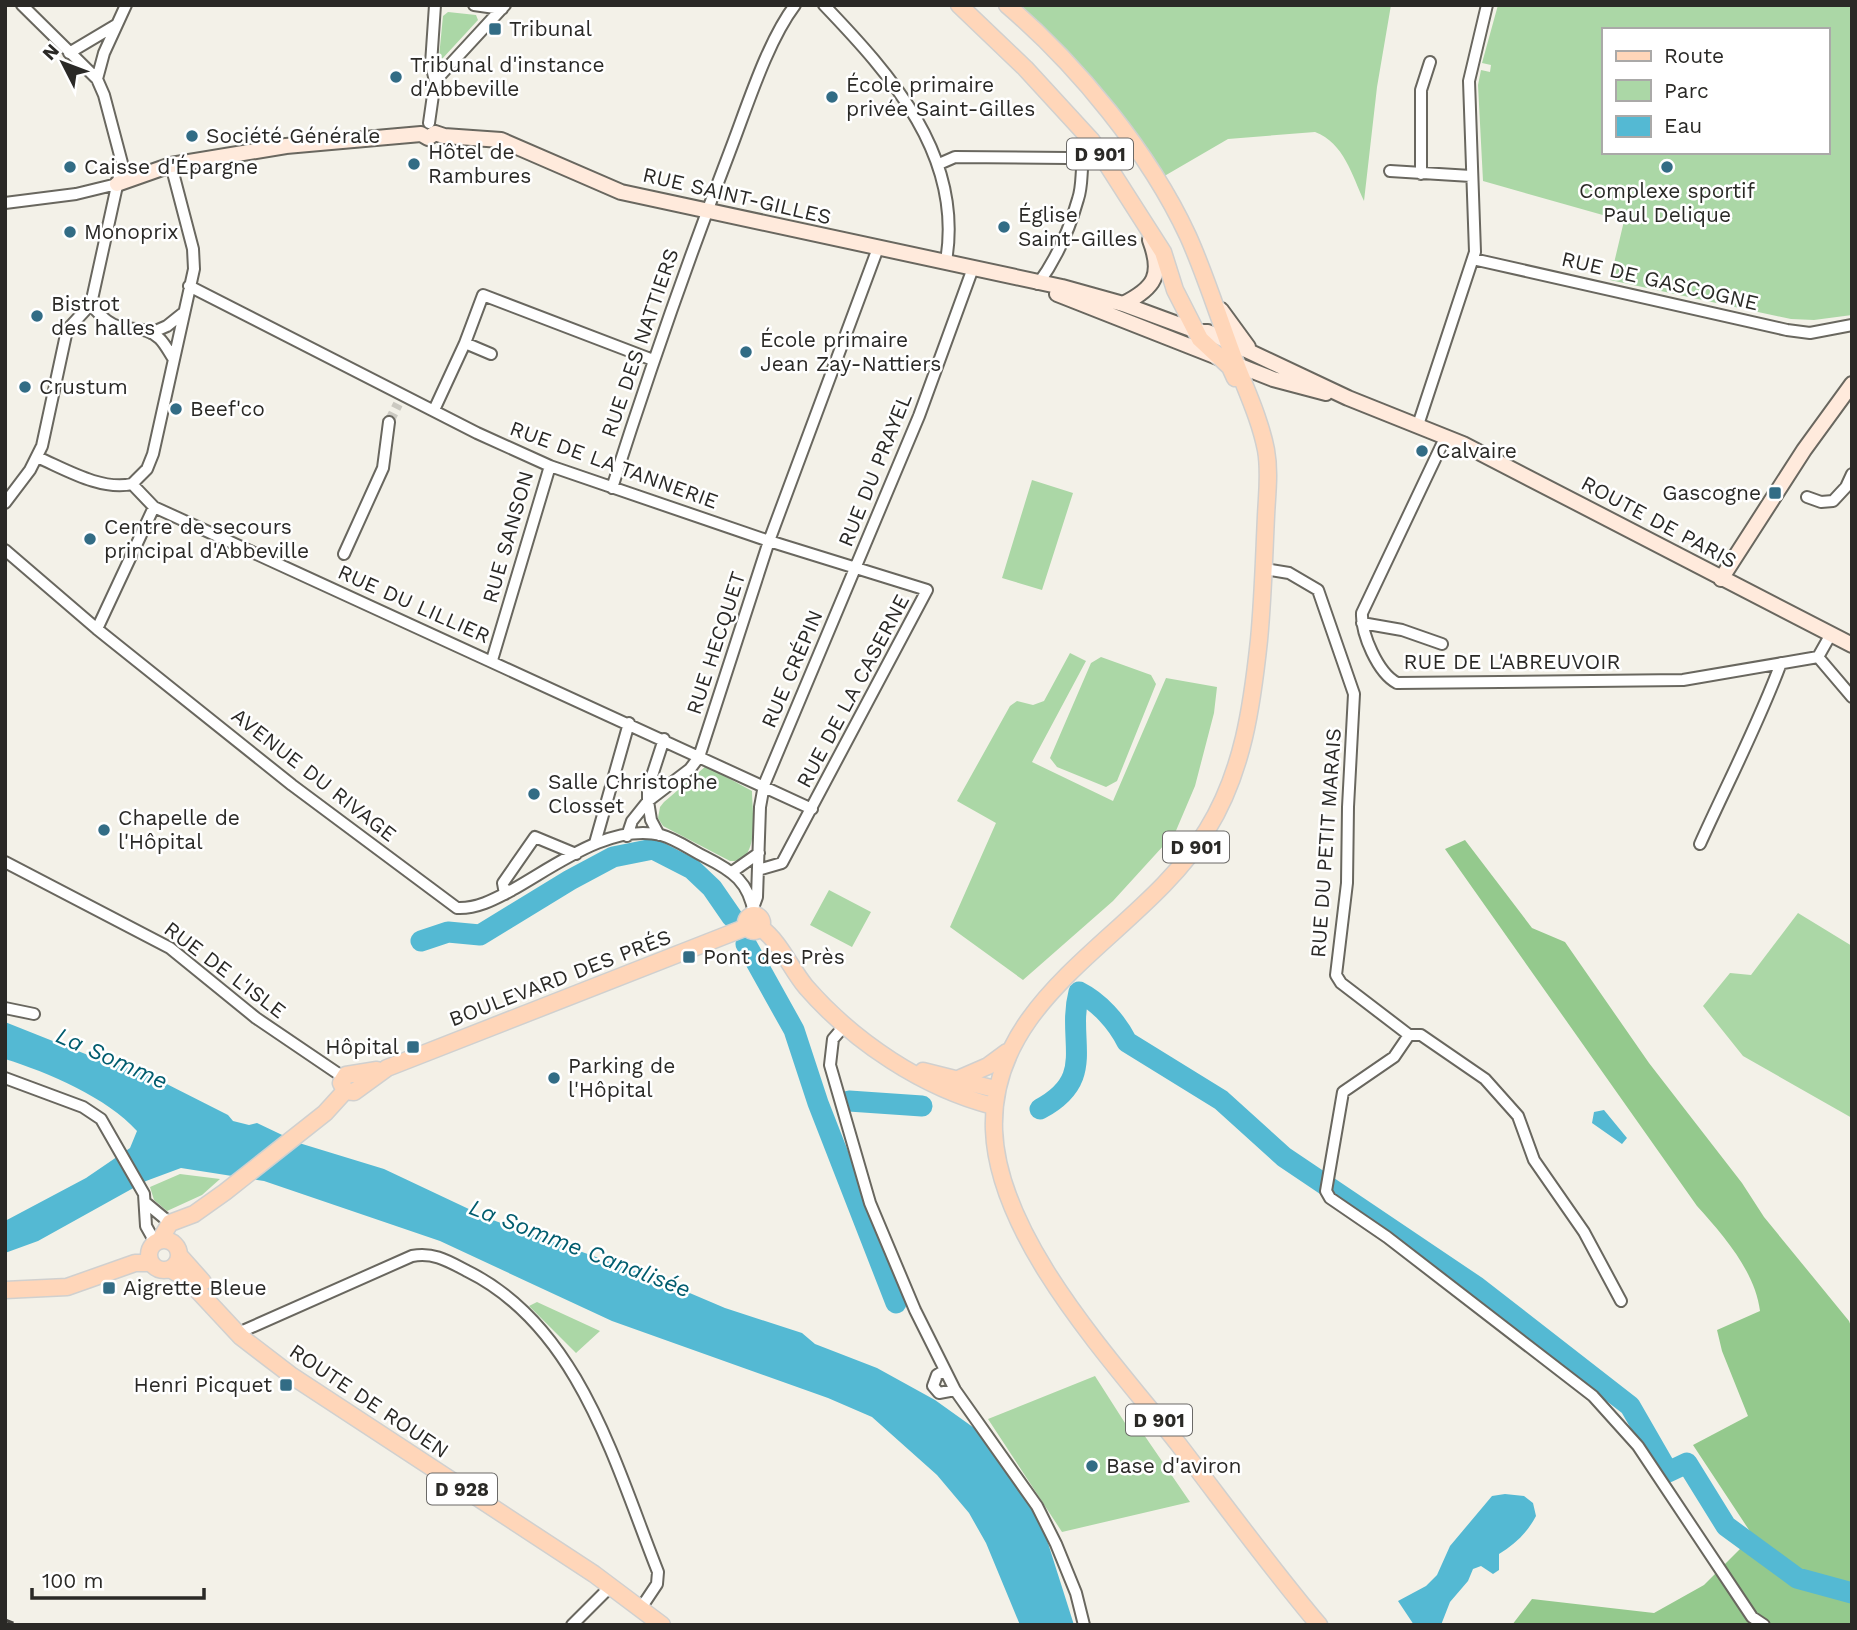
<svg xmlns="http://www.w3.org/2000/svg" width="1857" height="1630" viewBox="0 0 1857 1630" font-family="'Work Sans',sans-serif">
<rect width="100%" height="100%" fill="#f3f1e8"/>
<path fill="#abd7a6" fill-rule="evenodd" d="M 1018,5 L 1391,5 L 1377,87 L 1364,201 C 1352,175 1344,143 1315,132 L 1228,139 L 1161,178 Z
M 1498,5 L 1852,5 L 1852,315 L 1814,320 L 1791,319 L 1610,280 L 1624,221 L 1483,181 L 1478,85 L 1481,70 L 1490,72 L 1491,65 L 1482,63 ZM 1603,30 L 1827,30 L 1827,152 L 1603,152 Z
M 448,12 L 476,15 L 478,20 L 442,59 L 439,57 L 443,16 Z
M 1032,480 L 1073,493 L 1042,590 L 1002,578 Z
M 1070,653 L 1086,661 L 1032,762 L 1113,801 L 1166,678 L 1217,687 L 1214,713 L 1195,786 L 1175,833 L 1113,901 L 1023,980 L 950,927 L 996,823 L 957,801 L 1010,706 L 1017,701 L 1033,705 L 1044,701 Z
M 1101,657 L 1151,675 L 1156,684 L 1117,781 L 1106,787 L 1057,767 L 1050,758 L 1091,663 Z
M 706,766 L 752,791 C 752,812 761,863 730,861 L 663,826 L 658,818 L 660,807 L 664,802 Z
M 829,890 L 871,912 L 852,947 L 810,925 Z
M 1798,913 L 1852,946 L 1852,1118 L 1743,1056 L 1703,1006 L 1730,973 L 1751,975 Z
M 180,1174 L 220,1179 L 202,1195 L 167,1211 L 154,1200 L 150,1187 Z
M 537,1302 L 600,1331 L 576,1353 L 529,1306 Z
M 1095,1376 L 1125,1423 L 1140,1429 L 1190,1502 L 1062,1532 L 988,1419 Z"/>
<path fill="#94c98d" d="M 1465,840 L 1532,928 L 1565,942 L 1649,1063 L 1742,1183 L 1764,1217 L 1849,1321 L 1852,1329 L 1852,1625 L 1512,1625 L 1532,1599 L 1654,1613 L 1704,1585 L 1753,1536 L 1693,1445 L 1748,1416 L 1722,1351 L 1717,1330 L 1760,1311 C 1755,1271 1723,1235 1697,1206 L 1445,849 Z"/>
<path fill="#54b9d3" d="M 5,1022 L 93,1057 L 145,1073 L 228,1115 L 233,1121 L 249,1125 L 257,1123 L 299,1143 L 384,1169 L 490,1219 L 652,1277 L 725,1308 L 802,1333 L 815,1344 L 877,1368 L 935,1400 L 984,1435 L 1041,1521 L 1074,1625 L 1020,1625 L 986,1543 L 969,1513 L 937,1475 L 872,1417 L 828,1398 L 612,1321 L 440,1241 L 264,1181 L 181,1168 L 146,1181 L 38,1241 L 5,1253 L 5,1221 L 86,1178 L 130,1148 L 137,1131 C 108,1098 47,1072 5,1059 Z
M 1604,1110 L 1627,1138 L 1622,1144 L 1592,1123 L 1594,1112 Z
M 1505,1494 L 1524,1496 L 1533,1503 L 1536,1516 C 1527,1533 1515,1544 1499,1554 L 1499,1570 L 1493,1574 L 1481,1566 L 1473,1569 L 1468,1581 L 1450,1602 L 1441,1625 L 1414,1625 L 1398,1601 L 1426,1586 L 1437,1575 L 1450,1546 L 1492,1496 Z"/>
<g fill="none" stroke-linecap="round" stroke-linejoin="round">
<path stroke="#54b9d3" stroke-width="21" d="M 421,941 L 448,932 L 480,935 L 570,880 L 613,857 L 653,849 L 692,869 L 712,888 L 732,917
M 746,944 L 794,1030 L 818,1103 L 896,1303
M 849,1101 L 922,1106
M 1040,1109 C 1098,1078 1066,1042 1079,992 C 1099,1002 1117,1022 1127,1042 L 1221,1100 L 1284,1157 L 1477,1287 L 1630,1406 L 1668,1472 L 1687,1463 L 1726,1526 L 1797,1578 L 1852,1593"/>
<path stroke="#cbc9c1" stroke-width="10" stroke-dasharray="10 5" stroke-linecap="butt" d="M 389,422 L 398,404"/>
<defs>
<path id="street" d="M 474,5 L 502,9
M 824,5 C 891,75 964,156 946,261
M 69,53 L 116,25
M 97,79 L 104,53 L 126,5
M 435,81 L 431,64 L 435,5
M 429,123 L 435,81 L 505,5
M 939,164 L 955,157 L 1068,158 L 1083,152
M 1390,171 L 1471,176
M 1421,174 L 1421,90 L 1430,62
M 5,203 L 76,194 L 117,184
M 1473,259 L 1787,330 L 1810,333 L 1852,325
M 1038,284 C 1057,258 1069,231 1078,199 C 1085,179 1077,158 1092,141
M 189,286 L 477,433 L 550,466 L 769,541 L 927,590 L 782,863 L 758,870
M 91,304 C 119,343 138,318 160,339 C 165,344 169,352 173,358
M 151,333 L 167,326 L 182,314
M 465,343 L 491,354
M 434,410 L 465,343 L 483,295 L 653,360
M 1418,425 L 1475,252 L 1469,81 L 1487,5
M 1446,436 L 1362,613 C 1361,634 1378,673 1397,683 L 1683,680 L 1818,657
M 37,457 C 65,469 101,491 132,484 L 154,507 L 812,809
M 132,484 L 147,469 L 153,454 L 194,269 L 193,249 L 171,165
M 612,488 C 648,375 687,263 730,151 C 747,107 767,42 795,5
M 1807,497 L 1821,502 L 1833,501 L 1846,487 L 1852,474
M 5,503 L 30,470 L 42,446 L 67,330 L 91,304 L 122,163 L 104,95 L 97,79 L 22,5
M 5,550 L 97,629 L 292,785 L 457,908 C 477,909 495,899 512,890 C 555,866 610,823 661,835 C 676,839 691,850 705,857 C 733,871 749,882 754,914
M 344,554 L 383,468 L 389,422
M 1265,569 L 1289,573 L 1318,590 L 1354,694 L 1348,807 L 1347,883 L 1336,975 L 1341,983 L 1409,1035
M 1362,623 L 1402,630 L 1442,644
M 97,629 L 154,507
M 1831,634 L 1818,657 L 1852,697
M 492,660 L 550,466
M 659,835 L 651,820 L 648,801 L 690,769 L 699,757 L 769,541 L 878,248
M 627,836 L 632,821 L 648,801 L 648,788 L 664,739
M 595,843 L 629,723
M 1700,844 C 1727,784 1758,725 1781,663
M 5,862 L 170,948 L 256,1018 L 343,1077
M 732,872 L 759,853
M 505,894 L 503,883 L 535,837 L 576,854
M 753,908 L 757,897 L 760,807 L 764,785 L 919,416 L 973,268
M 5,1008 L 34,1014
M 845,1025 L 833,1039 L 830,1065 L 870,1203 L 915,1310 L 955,1390 L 1037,1506 L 1056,1544 L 1076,1593 L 1084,1625
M 1409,1035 L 1394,1057 L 1343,1092 L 1326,1191 L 1330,1198 L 1387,1237 L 1593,1396 L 1638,1446 L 1752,1617 L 1764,1625
M 1409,1035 L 1421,1035 L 1485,1079 L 1518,1116 L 1534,1160 L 1584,1232 L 1621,1301
M 5,1078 L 83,1107 L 101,1119 L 144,1194 L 146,1226 L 155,1242
M 146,1203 L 170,1223
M 239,1336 L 245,1330 L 412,1256 C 434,1252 448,1261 467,1271 C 579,1326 615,1464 658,1572 L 657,1584 L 641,1608
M 945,1370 L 937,1375 L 933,1386 L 939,1393 L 955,1390
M 572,1625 L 611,1586"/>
<path id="secondary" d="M 435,133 L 444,136 L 501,140 L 621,192 L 1062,287 L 1123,304 L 1199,332 L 1208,332 L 1348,398 L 1463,444 L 1852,645
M 117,184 L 171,165 L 286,146 L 421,134 L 428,138 L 435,133
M 1057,294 L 1273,379 L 1326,393
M 1123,304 C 1155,288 1163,275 1150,240
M 1221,310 L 1248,347
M 1721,579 L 1804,450 L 1852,384"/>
<path id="primary" d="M 959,5 L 1025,68 L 1092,141 L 1163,252 L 1175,290 L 1200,339 L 1230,367 L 1235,378
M 1007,5 C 1077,65 1149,152 1188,236 C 1206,276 1219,319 1235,361 C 1246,390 1260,419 1266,450 C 1270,472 1267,494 1266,516 C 1264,558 1263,598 1259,640 C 1252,706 1243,772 1207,830 C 1143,936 989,992 994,1130 C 998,1240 1113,1361 1179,1445 C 1225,1505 1270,1567 1319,1625
M746 923a8 8 0 1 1 16 0a8 8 0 1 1-16 0Z
M 761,928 C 780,942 791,969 806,987 C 854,1042 923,1088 993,1106
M 923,1071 L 995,1089
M 958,1079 L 988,1066 L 1007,1052
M 345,1091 L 354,1092 L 387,1068 L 747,927
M 345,1091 L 341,1083 L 346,1075 L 377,1070
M149 1255a15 15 0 1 1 30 0a15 15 0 1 1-30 0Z
M 160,1240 L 170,1223 L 194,1214 L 225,1192 L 325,1113 L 345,1091
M 179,1255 L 203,1282
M 170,1269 L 187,1279 L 241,1337 L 292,1376 L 594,1574 L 662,1625
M 5,1290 L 67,1287 L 135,1263 L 151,1263"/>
</defs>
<use href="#street" stroke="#69675f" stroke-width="14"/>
<use href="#secondary" stroke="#69675f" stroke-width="18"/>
<use href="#primary" stroke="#d0d0cf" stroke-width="19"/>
<use href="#street" stroke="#fff" stroke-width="10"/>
<use href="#secondary" stroke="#ffeadc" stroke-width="14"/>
<use href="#primary" stroke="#ffd6b9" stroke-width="16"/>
<path stroke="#464541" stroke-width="3.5" stroke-dasharray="9 9" stroke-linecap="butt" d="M 5,1620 L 17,1625"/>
</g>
<g fill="#326c85" stroke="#fff" stroke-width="2.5">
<rect x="488" y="22" width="14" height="14" rx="3.5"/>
<circle cx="396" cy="77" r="7"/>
<circle cx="832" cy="97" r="7"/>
<circle cx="192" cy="136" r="7"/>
<circle cx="414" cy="164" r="7"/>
<circle cx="70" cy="167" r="7"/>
<circle cx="1667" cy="167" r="7"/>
<circle cx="1004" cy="227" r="7"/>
<circle cx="70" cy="232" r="7"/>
<circle cx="37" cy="316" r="7"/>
<circle cx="746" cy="352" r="7"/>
<circle cx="25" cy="387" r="7"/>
<circle cx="176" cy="409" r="7"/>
<circle cx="1422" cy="451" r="7"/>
<rect x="1768" y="486" width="14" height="14" rx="3.5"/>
<circle cx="90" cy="539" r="7"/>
<circle cx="534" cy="794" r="7"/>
<circle cx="104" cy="830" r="7"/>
<rect x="682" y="950" width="14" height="14" rx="3.5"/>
<rect x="406" y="1040" width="14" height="14" rx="3.5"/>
<circle cx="554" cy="1078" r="7"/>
<rect x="102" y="1281" width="14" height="14" rx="3.5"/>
<rect x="279" y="1378" width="14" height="14" rx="3.5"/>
<circle cx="1092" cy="1466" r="7"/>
</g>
<g text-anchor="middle" stroke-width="5" stroke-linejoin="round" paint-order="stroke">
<g fill="#fff" stroke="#6a6967" stroke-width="2">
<rect x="1067" y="138.5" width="66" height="31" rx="5"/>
<rect x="1163" y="831.5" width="66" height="31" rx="5"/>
<rect x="1126" y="1404.5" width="66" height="31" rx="5"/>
<rect x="427" y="1473.5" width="70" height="31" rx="5"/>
</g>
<g font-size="19" font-weight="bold" fill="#2a2926">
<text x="1100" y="161">D 901</text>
<text x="1196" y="854">D 901</text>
<text x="1159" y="1427">D 901</text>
<text x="462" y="1496">D 928</text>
</g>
<g font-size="21" fill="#2a2926" stroke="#fff" text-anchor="start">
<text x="509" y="36">Tribunal</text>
<text x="410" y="72">Tribunal d'instance<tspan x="410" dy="24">d'Abbeville</tspan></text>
<text x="846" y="92">École primaire<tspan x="846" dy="24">privée Saint-Gilles</tspan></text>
<text x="206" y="143">Société Générale</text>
<text x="428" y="159">Hôtel de<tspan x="428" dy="24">Rambures</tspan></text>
<text x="84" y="174">Caisse d'Épargne</text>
<text x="1667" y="198" text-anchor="middle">Complexe sportif<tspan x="1667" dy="24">Paul Delique</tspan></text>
<text x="1018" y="222">Église<tspan x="1018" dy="24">Saint-Gilles</tspan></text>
<text x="84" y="239">Monoprix</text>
<text x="51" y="311">Bistrot<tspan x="51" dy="24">des halles</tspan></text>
<text x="760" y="347">École primaire<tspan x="760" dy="24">Jean Zay-Nattiers</tspan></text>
<text x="39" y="394">Crustum</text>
<text x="190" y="416">Beef'co</text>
<text x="1436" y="458">Calvaire</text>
<text x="1761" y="500" text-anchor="end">Gascogne</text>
<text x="104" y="534">Centre de secours<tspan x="104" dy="24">principal d'Abbeville</tspan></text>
<text x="548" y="789">Salle Christophe<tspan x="548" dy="24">Closset</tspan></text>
<text x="118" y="825">Chapelle de<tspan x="118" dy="24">l'Hôpital</tspan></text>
<text x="703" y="964">Pont des Près</text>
<text x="399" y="1054" text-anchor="end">Hôpital</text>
<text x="568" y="1073">Parking de<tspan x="568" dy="24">l'Hôpital</tspan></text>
<text x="123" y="1295">Aigrette Bleue</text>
<text x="272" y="1392" text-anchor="end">Henri Picquet</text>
<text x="1106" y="1473">Base d'aviron</text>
</g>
<g font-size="21" fill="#2a2926" stroke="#fff">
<text transform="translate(737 196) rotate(13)" y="7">RUE SAINT-GILLES</text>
<text transform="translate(1660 281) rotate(13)" y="7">RUE DE GASCOGNE</text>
<text transform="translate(640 343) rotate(-71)" y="7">RUE DES NATTIERS</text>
<text transform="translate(614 465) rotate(20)" y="7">RUE DE LA TANNERIE</text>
<text transform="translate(875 470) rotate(-68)" y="7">RUE DU PRAYEL</text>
<text transform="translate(1659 522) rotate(28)" y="7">ROUTE DE PARIS</text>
<text transform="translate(508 537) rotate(-74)" y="7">RUE SANSON</text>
<text transform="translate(414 604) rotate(24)" y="7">RUE DU LILLIER</text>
<text transform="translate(716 643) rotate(-72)" y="7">RUE HECQUET</text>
<text x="1512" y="669">RUE DE L'ABREUVOIR</text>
<text transform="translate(792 669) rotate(-67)" y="7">RUE CRÉPIN</text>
<text transform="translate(853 691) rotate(-62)" y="7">RUE DE LA CASERNE</text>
<text transform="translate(314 775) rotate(38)" y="7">AVENUE DU RIVAGE</text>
<text transform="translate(1326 843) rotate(-86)" y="7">RUE DU PETIT MARAIS</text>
<text transform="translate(225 970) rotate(37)" y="7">RUE DE L'ISLE</text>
<text transform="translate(560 978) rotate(-21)" y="7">BOULEVARD DES PRÉS</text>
<text transform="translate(369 1401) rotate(34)" y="7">ROUTE DE ROUEN</text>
</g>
<g font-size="23" font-style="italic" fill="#005c6e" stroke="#fff">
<text transform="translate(112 1058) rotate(24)" y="8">La Somme</text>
<text transform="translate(580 1248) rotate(21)" y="8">La Somme Canalisée</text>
</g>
</g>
<rect width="1857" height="1630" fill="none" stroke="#2a2926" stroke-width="14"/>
<rect x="1602" y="28" width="228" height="126" fill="#ffffff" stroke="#aaa9a8" stroke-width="2"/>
<rect x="1616" y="51" width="35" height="10" fill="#ffd6b9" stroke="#aaa9a8" stroke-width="2"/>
<text x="1664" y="63" font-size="21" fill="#2a2926">Route</text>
<rect x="1616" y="80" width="35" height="21" fill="#abd7a6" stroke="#aaa9a8" stroke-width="2"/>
<text x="1664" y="98" font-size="21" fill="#2a2926">Parc</text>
<rect x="1616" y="116" width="35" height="21" fill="#54b9d3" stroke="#aaa9a8" stroke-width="2"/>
<text x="1664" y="133" font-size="21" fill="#2a2926">Eau</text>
<g transform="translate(63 63) rotate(312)" stroke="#ffffff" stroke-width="5" paint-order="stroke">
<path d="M0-5L12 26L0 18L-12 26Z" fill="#2a2926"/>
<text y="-10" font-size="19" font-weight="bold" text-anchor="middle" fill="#2a2926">N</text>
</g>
<path d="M32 1588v10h172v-10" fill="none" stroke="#2a2926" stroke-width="3.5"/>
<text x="42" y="1588" font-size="21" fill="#2a2926" stroke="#ffffff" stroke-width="5" paint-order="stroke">100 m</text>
</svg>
